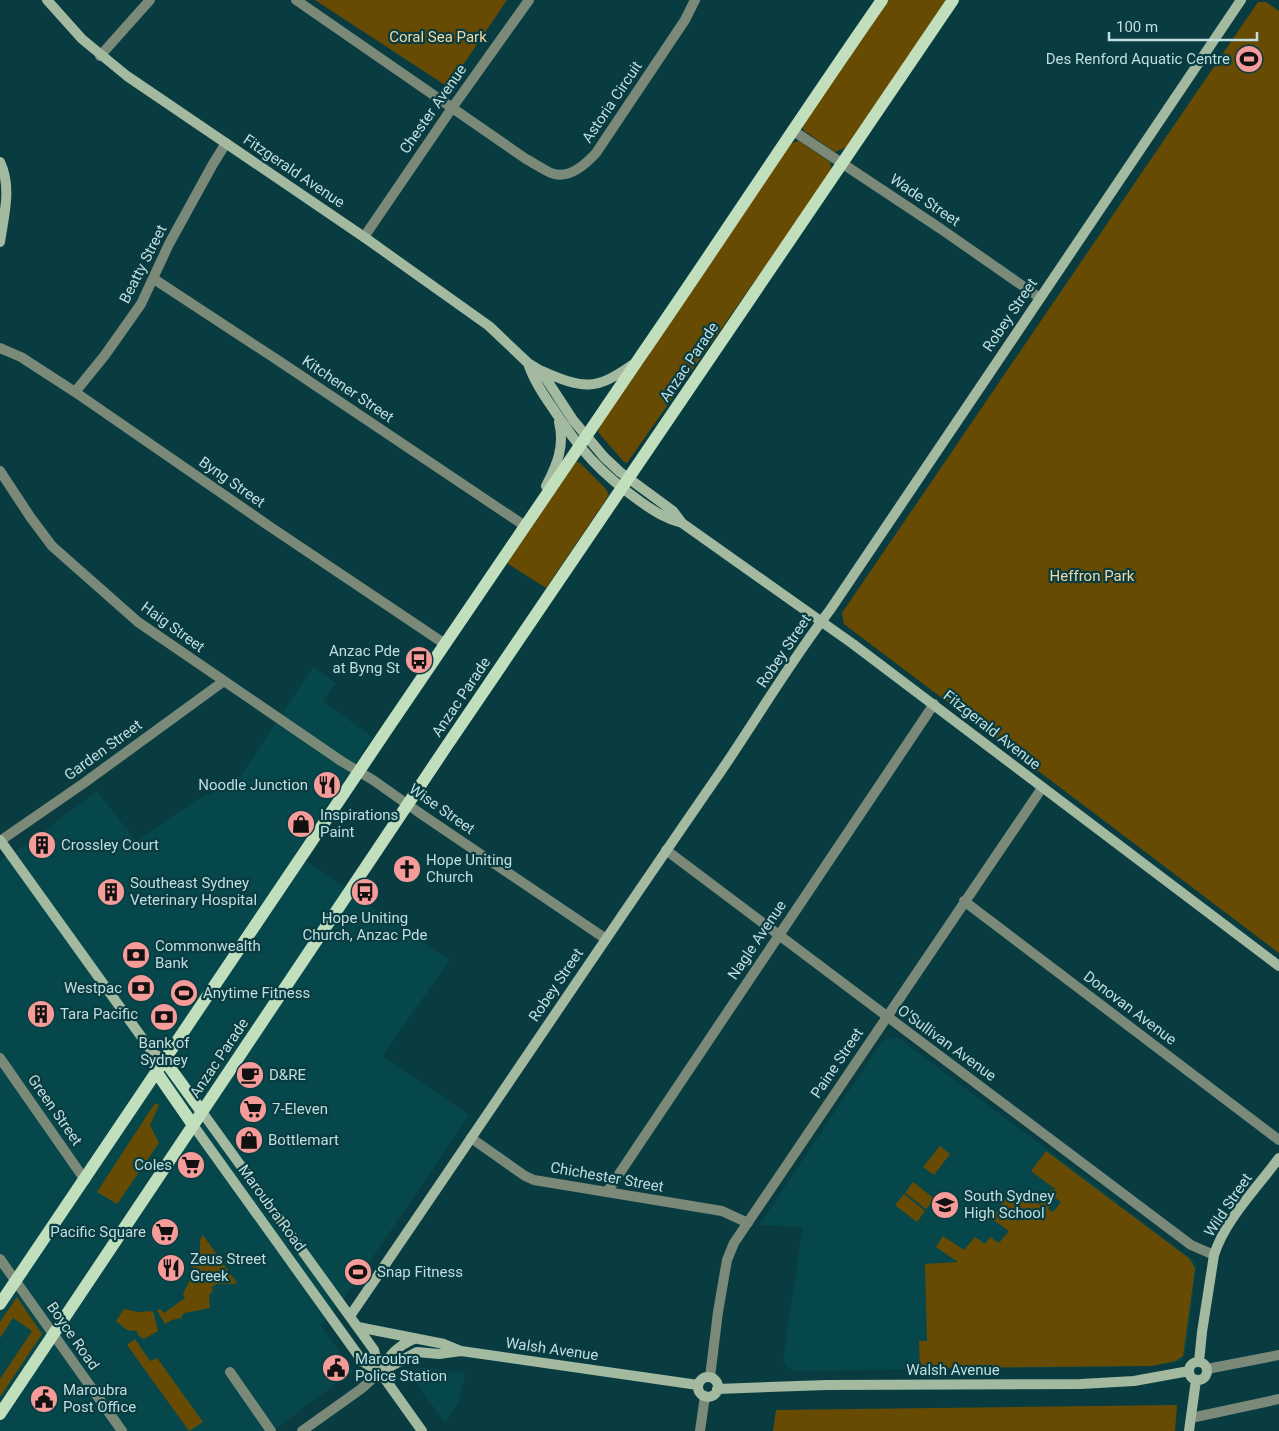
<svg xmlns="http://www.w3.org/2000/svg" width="1279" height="1431" viewBox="0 0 1279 1431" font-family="Roboto,sans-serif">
<rect width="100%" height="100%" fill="#093c40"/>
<path fill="#06474b" d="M 313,667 L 336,683 L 323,702 L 373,737 L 295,854 L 449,960 L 383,1056 L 469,1115 L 351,1289 L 321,1326 L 353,1371 L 273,1431 L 0,1431 L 0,861 L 29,842 L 97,791 L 136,841 L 198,799 L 235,784 Z
M 895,1037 L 901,1040 L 1119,1203 L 1116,1209 L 1120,1213 L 1124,1208 L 1193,1260 L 1197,1265 L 1196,1270 L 1186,1351 L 1182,1359 L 1177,1362 L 1152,1366 L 795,1371 L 788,1368 L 783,1359 L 803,1227 L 759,1225 L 882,1041 Z
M 418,1367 L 465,1373 L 460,1399 L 445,1423 L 411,1375 L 412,1371 Z"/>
<path fill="#684b02" d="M 315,0 L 507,0 L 448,87 Z
M 887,0 L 946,0 L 847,147 L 835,152 L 803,130 L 803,123 Z
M 1258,2 L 1266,2 L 1279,11 L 1279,953 L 844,624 L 842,613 Z
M 799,141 L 830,162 L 832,171 L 627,463 L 624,462 L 598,432 L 600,425 L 789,144 Z
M 576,461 L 580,463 L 605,488 L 609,495 L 546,588 L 507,563 Z
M 155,1103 L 159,1105 L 150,1125 L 159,1143 L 117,1204 L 97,1192 Z
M 940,1146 L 950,1154 L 934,1175 L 923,1167 Z
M 1046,1151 L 1190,1259 L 1195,1269 L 1183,1356 L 1175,1361 L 1152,1366 L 920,1368 L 919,1341 L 927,1341 L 925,1264 L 958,1262 L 936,1247 L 943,1236 L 964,1250 L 975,1237 L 985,1244 L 990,1237 L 999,1243 L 1009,1231 L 992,1219 L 1009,1192 L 1014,1196 L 1017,1193 L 1032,1203 L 1034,1201 L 1040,1205 L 1043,1200 L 1050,1205 L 1048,1209 L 1053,1212 L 1061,1202 L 1049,1193 L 1051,1190 L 1053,1191 L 1055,1189 L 1031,1171 Z
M 913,1182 L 935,1199 L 926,1209 L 905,1193 Z
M 904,1194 L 925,1211 L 917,1222 L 895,1205 Z
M 203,1235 L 237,1283 C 228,1286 220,1281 211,1287 L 213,1290 L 209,1296 L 210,1308 L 184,1313 L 181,1318 L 172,1320 L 165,1324 L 157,1310 L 160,1309 L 164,1313 L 185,1298 L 183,1294 L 192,1276 L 194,1254 L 200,1251 L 200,1240 Z
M 17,1297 L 42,1334 L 0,1397 L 0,1379 L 32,1331 L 13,1318 L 0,1338 L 0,1322 Z
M 124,1309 L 138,1312 L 153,1311 L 158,1331 L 144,1339 L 139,1336 L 137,1331 L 127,1330 L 116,1321 Z
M 135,1339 L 150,1361 L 157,1358 L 203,1422 L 189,1431 L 127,1345 Z
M 1177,1405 L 1175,1431 L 773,1431 L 776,1410 Z"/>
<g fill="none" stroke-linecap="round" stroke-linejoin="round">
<path stroke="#7b8979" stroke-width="10" d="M 296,0 L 526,159 C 534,163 542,169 551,173 C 568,180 586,164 596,153 L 685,20 L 695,0
M 100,56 L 150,0
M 792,130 L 941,229 L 1040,298
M 364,237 L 452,108 L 529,0
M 154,279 L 282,363 L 525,526
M 0,348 L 21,357 L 75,392 L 272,528 L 445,644
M 75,392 L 105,355 L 141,304 L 169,244 L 213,164 L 226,143
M 0,471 L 31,518 L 52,546 L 138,622 L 341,761 L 373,780 L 424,816 L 606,939
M 0,841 L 84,783 L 224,681
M 666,850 L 1191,1245 L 1214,1255
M 964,901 L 1279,1140
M 0,1058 L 85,1180
M 471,1138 L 525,1176 L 534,1180 L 722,1211 L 748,1223
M 607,1192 L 934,704
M 0,1259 L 122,1431
M 1207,1369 L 1279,1355
M 230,1372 L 271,1431
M 710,1377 L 718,1312 L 727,1260 L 734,1243 L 1042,788
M 1191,1418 L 1279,1399
M 302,1431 L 361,1389 L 380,1372
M 700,1431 L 705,1396"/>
<path stroke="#a3b9a0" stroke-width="10" d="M 47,0 L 82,39 L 127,76 L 364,237 L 489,326 L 528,363 L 541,371 L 573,420 L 604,457 L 620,472 L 673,511 L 682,523
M 0,162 C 12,187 4,215 0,242
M 528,363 C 533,379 542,393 552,407 C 579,449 600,473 641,502 C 654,511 666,519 682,523 L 853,644 L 1279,966
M 542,371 C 583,389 595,391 632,365
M 546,486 C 557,465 565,446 559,422
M 0,840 L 153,1053 L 165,1061
M 202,1112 L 374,1350 L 380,1372 L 422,1431
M 193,1125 L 363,1362 L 380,1372
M 350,1316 C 473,1137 593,956 717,777 C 755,722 789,663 830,610 L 1241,0
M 358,1327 L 444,1344 L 461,1351 L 698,1385
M1189 1371a9 9 0 1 1 18 0a9 9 0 1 1-18 0Z
M 1199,1362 L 1202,1332 L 1214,1255 C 1225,1220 1257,1188 1279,1158
M 380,1371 C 391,1354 396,1347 414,1339
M 380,1372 L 417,1352 L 439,1354 L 461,1351
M698 1387a10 10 0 1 1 20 0a10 10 0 1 1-20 0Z
M 717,1389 L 826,1385 L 1081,1384 L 1134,1381 L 1189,1371
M 1189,1431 L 1196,1380"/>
<path stroke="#c1debd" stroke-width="12" d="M 165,1061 L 202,1112
M 157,1073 L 193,1125
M 0,1304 C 213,990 423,673 638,360 C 720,241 799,119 882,0
M 0,1414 L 446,747 L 953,0"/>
</g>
<defs>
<symbol id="stadium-disc" viewBox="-11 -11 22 22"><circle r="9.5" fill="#f59b99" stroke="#093c40"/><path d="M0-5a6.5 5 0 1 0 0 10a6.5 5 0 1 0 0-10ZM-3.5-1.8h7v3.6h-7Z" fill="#111"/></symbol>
<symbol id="bus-disc" viewBox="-11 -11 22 22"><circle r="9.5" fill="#f59b99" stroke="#093c40"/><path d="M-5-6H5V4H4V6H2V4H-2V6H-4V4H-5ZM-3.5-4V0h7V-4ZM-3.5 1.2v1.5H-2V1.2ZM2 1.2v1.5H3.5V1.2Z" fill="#111"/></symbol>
<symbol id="restaurant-disc" viewBox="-11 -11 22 22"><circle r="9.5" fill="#f59b99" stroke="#093c40"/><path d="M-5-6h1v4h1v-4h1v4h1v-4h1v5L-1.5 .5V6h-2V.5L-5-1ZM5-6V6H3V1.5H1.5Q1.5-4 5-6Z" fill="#111"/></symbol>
<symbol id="shop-disc" viewBox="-11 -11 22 22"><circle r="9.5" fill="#f59b99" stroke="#093c40"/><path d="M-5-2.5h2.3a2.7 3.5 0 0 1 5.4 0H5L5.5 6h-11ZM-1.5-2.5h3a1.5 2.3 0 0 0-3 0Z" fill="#111"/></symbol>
<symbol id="building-disc" viewBox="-11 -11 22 22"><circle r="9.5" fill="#f59b99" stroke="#093c40"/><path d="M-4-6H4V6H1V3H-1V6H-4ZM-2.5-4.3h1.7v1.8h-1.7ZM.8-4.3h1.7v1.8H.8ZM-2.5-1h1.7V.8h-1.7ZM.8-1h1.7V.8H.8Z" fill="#111"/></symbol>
<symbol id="church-disc" viewBox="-11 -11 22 22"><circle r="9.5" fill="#f59b99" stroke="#093c40"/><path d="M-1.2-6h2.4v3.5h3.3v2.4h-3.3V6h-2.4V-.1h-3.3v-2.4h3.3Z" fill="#111"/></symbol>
<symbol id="bank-disc" viewBox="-11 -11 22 22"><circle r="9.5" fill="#f59b99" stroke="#093c40"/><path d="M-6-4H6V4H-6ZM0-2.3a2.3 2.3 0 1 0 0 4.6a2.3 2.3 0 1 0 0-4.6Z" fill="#111"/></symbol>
<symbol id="cafe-disc" viewBox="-11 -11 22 22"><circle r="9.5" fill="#f59b99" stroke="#093c40"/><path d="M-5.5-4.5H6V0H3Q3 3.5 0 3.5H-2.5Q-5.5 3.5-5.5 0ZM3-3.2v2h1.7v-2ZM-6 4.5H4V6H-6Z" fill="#111"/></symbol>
<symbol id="supermarket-disc" viewBox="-11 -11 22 22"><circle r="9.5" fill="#f59b99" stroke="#093c40"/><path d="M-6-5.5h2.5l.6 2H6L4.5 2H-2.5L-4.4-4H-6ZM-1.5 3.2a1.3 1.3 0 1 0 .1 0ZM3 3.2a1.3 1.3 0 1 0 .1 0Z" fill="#111"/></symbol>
<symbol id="school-disc" viewBox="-11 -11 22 22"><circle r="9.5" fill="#f59b99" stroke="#093c40"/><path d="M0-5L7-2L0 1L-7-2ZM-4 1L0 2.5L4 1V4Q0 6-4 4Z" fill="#111"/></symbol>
<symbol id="civic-disc" viewBox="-11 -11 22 22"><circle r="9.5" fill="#f59b99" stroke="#093c40"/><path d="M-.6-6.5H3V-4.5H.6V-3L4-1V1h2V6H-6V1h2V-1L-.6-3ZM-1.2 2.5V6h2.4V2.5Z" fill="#111"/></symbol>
</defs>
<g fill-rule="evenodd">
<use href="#stadium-disc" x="1233" y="43" width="32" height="32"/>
<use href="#bus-disc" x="403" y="644" width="32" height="32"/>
<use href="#restaurant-disc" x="311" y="769" width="32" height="32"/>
<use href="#shop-disc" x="285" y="808" width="32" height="32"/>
<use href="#building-disc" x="26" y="829" width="32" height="32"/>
<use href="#church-disc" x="391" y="853" width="32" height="32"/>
<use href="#building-disc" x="95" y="876" width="32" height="32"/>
<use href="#bus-disc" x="349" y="876" width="32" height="32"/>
<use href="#bank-disc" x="120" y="939" width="32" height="32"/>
<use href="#bank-disc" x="125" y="972" width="32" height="32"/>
<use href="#stadium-disc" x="168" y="977" width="32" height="32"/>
<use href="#building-disc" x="25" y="998" width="32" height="32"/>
<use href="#bank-disc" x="148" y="1001" width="32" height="32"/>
<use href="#cafe-disc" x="234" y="1059" width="32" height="32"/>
<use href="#supermarket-disc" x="237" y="1093" width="32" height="32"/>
<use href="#shop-disc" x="233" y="1124" width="32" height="32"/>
<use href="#supermarket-disc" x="175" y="1149" width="32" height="32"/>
<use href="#school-disc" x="929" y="1189" width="32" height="32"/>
<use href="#supermarket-disc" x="149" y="1216" width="32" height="32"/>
<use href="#restaurant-disc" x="155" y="1252" width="32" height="32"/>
<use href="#stadium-disc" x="342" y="1256" width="32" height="32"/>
<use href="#civic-disc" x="320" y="1352" width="32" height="32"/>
<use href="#civic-disc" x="28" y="1383" width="32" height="32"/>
</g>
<g text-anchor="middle" stroke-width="4.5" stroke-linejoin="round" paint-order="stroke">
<g font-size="15" fill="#f4d7a3" stroke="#093c40">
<text x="438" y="42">Coral Sea Park</text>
<text x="1092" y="581">Heffron Park</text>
</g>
<g font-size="15" fill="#c0dee0" stroke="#093c40" text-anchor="start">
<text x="1230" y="64" text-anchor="end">Des Renford Aquatic Centre</text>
<text x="400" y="656" text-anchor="end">Anzac Pde<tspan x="400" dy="17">at Byng St</tspan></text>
<text x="308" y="790" text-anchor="end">Noodle Junction</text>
<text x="320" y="820">Inspirations<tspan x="320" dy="17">Paint</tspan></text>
<text x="61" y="850">Crossley Court</text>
<text x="426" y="865">Hope Uniting<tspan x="426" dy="17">Church</tspan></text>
<text x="130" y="888">Southeast Sydney<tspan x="130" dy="17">Veterinary Hospital</tspan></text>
<text x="365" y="923" text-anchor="middle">Hope Uniting<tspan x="365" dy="17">Church, Anzac Pde</tspan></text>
<text x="155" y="951">Commonwealth<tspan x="155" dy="17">Bank</tspan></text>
<text x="122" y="993" text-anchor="end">Westpac</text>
<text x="203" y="998">Anytime Fitness</text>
<text x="60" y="1019">Tara Pacific</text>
<text x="164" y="1048" text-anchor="middle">Bank of<tspan x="164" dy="17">Sydney</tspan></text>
<text x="269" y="1080">D&amp;RE</text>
<text x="272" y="1114">7-Eleven</text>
<text x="268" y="1145">Bottlemart</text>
<text x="172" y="1170" text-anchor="end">Coles</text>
<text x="964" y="1201">South Sydney<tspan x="964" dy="17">High School</tspan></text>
<text x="146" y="1237" text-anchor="end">Pacific Square</text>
<text x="190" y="1264">Zeus Street<tspan x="190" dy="17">Greek</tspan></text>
<text x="377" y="1277">Snap Fitness</text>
<text x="355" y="1364">Maroubra<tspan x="355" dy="17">Police Station</tspan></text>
<text x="63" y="1395">Maroubra<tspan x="63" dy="17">Post Office</tspan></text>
</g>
<g font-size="15" fill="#c0dee0" stroke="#093c40">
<text transform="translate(612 102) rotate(-56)" y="5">Astoria Circuit</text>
<text transform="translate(433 109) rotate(-55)" y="5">Chester Avenue</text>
<text transform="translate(294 171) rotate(34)" y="5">Fitzgerald Avenue</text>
<text transform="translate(925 200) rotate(34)" y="5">Wade Street</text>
<text transform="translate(143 264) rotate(-63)" y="5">Beatty Street</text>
<text transform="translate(1010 315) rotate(-56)" y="5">Robey Street</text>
<text transform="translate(689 362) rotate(-56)" y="5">Anzac Parade</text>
<text transform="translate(348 389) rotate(34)" y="5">Kitchener Street</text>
<text transform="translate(232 482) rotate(35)" y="5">Byng Street</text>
<text transform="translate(173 627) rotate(36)" y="5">Haig Street</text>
<text transform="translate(784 651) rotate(-56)" y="5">Robey Street</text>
<text transform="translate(461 697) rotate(-56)" y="5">Anzac Parade</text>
<text transform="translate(992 730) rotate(38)" y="5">Fitzgerald Avenue</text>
<text transform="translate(103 750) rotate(-36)" y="5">Garden Street</text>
<text transform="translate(442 809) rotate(35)" y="5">Wise Street</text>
<text transform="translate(757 940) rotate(-56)" y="5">Nagle Avenue</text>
<text transform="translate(556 985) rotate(-56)" y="5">Robey Street</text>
<text transform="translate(1130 1008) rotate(37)" y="5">Donovan Avenue</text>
<text transform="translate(947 1043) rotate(36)" y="5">O'Sullivan Avenue</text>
<text transform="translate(219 1058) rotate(-56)" y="5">Anzac Parade</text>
<text transform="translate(837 1063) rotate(-56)" y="5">Paine Street</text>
<text transform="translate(55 1110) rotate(55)" y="5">Green Street</text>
<text transform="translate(607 1177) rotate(10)" y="5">Chichester Street</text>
<text transform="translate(1228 1205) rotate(-56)" y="5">Wild Street</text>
<text transform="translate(272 1208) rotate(54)" y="5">Maroubra Road</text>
<text transform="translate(73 1336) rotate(55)" y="5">Boyce Road</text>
<text transform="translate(552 1349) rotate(8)" y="5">Walsh Avenue</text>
<text x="953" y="1375">Walsh Avenue</text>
</g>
</g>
<path d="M1109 32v8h148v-8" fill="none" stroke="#c0dee0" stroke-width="2.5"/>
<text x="1116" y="32" font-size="15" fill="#c0dee0" stroke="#093c40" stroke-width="4" paint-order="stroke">100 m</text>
</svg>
